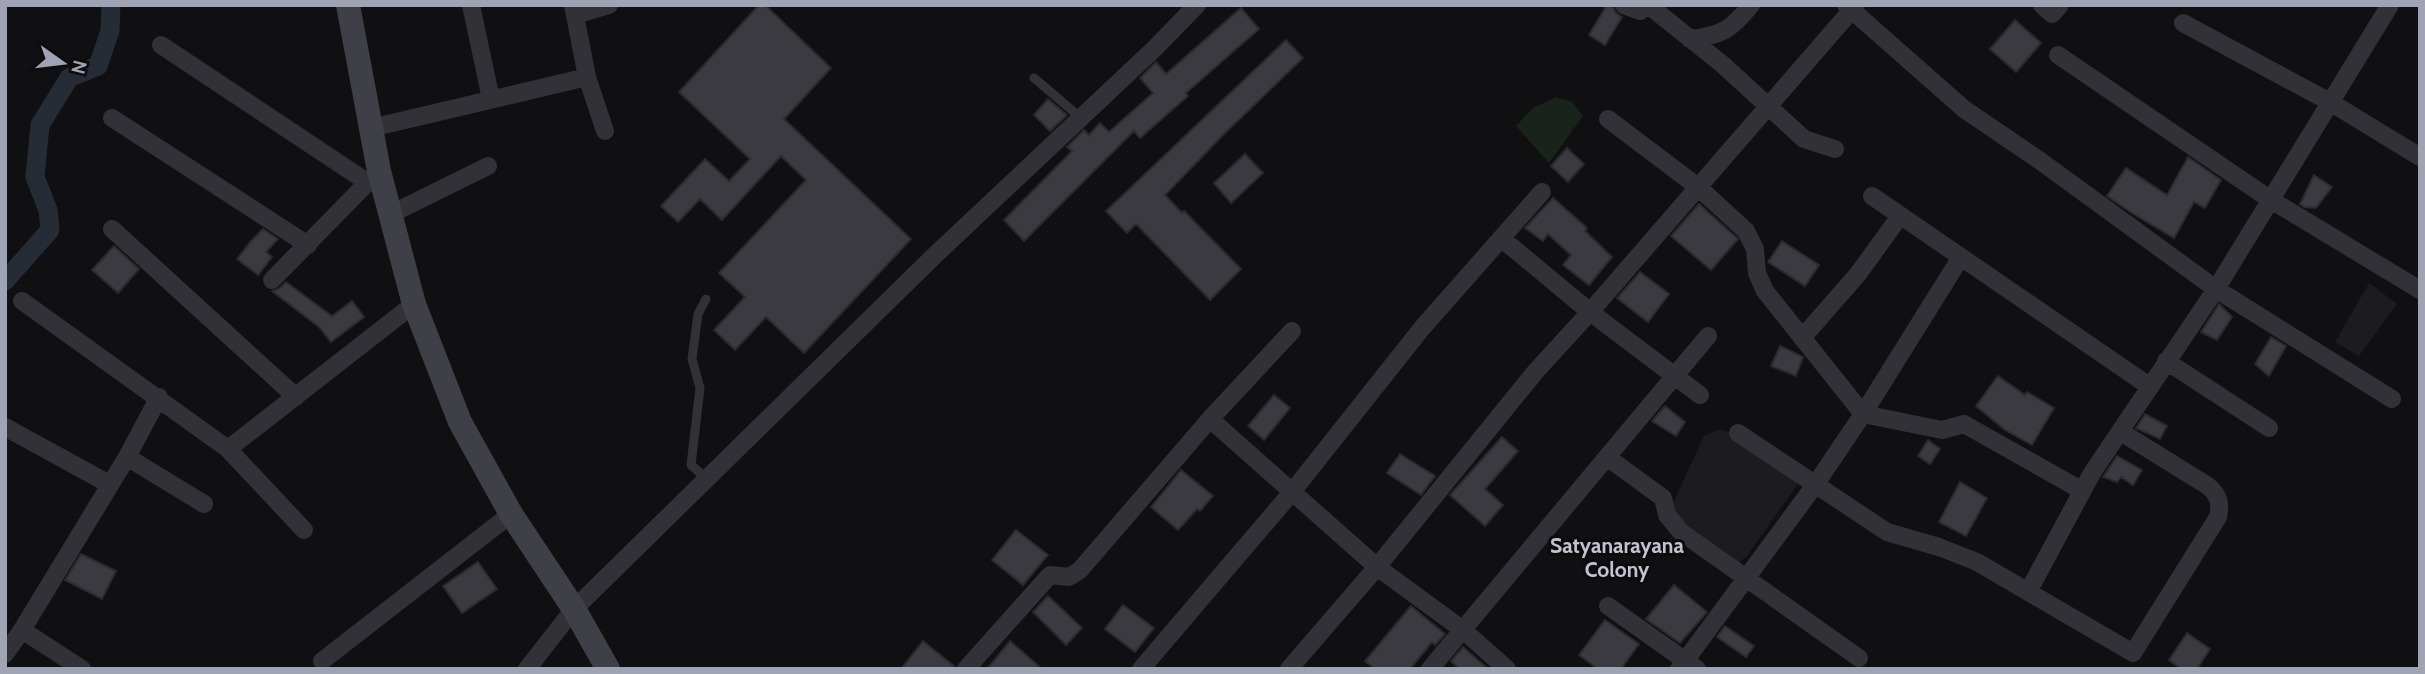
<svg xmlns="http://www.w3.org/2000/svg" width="2425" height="674" viewBox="0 0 2425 674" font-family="Cabin,sans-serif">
<rect width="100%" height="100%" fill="#101012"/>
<path fill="#1c1c1f" d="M 2369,283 L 2397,304 L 2359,356 L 2335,342 Z
M 1719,429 L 1733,433 L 1800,481 L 1747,556 L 1737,564 L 1674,517 L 1674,501 L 1704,436 Z"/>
<path fill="#1a221c" d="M 1556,97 L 1572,102 L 1583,116 L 1549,163 L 1516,126 L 1533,108 Z"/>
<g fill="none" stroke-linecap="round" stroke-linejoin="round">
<path stroke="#262c36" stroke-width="19" d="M 5,281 L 50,230 L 48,210 L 35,177 L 40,125 L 69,78 L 98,66 L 110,31 L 111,5"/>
</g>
<path fill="#3a3a40" stroke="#2b2a2e" stroke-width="2" d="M 759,5 L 765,5 L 831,68 L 784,119 L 911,239 L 804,353 L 766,317 L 735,350 L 714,330 L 745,297 L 719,273 L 806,180 L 781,156 L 722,220 L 700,199 L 678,222 L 661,206 L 705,159 L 729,181 L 750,159 L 679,92 Z
M 1607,5 L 1613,7 L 1616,13 L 1622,17 L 1605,45 L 1589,35 Z
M 1241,8 L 1259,29 L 1186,93 L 1188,96 L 1140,138 L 1134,131 L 1024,241 L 1004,220 L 1072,151 L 1067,147 L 1084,130 L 1089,135 L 1100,123 L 1109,132 L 1153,93 L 1140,78 L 1156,62 L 1166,74 Z
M 2015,20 L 2041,43 L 2016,72 L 1990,49 Z
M 1286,40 L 1303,58 L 1225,133 L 1165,195 L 1182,213 L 1184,211 L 1241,269 L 1210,300 L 1136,224 L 1127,233 L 1106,211 Z
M 1048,99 L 1067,115 L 1050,131 L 1034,115 Z
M 1567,148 L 1584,164 L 1568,182 L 1551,166 Z
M 1245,154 L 1263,173 L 1231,203 L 1214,183 Z
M 2188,157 L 2221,180 L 2205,208 L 2194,202 L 2174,238 L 2132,213 L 2107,196 L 2126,168 L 2167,195 Z
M 2314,175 L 2332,187 L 2316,208 L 2304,207 L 2300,204 Z
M 1553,198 L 1587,228 L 1585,231 L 1612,257 L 1589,285 L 1563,265 L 1571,255 L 1548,234 L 1543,241 L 1525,228 Z
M 1699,204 L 1738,239 L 1711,270 L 1671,236 Z
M 263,229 L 278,239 L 266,252 L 272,257 L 258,275 L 237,259 L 251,241 Z
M 1782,241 L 1819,265 L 1805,286 L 1768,262 Z
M 114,246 L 139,269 L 118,293 L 92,270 Z
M 1640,272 L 1669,294 L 1648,322 L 1617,298 Z
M 286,282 L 332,316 L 352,301 L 364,317 L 331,342 L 319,327 L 272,291 L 280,288 Z
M 2219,304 L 2232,317 L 2217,340 L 2201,332 Z
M 2271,337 L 2286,346 L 2269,376 L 2255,364 Z
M 1780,346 L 1803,357 L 1796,376 L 1771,366 Z
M 1998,376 L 2025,395 L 2027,392 L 2054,408 L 2032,445 L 2005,430 L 1976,406 Z
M 1274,395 L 1290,408 L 1264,440 L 1248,426 Z
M 1665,406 L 1685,422 L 1676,436 L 1652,421 Z
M 2145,414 L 2167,426 L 2160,439 L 2136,428 Z
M 1502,437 L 1518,451 L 1485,489 L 1503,505 L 1485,526 L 1450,495 Z
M 1928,440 L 1940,449 L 1930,464 L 1918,456 Z
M 1400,454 L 1435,476 L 1421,495 L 1387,473 Z
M 2117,456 L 2142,470 L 2133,485 L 2121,477 L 2117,482 L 2103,477 Z
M 1181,470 L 1213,496 L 1200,511 L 1197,509 L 1178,530 L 1151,507 Z
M 1960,482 L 1987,498 L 1966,536 L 1939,522 Z
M 1016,530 L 1048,555 L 1023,585 L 992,560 Z
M 81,554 L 116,571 L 102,599 L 65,580 Z
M 478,562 L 497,589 L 462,613 L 443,586 Z
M 1674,585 L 1707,612 L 1680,643 L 1646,619 Z
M 1048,596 L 1082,628 L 1066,645 L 1033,612 Z
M 1123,605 L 1154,628 L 1135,652 L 1105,629 Z
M 1411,606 L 1445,634 L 1435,645 L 1432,642 L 1410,669 L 1375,669 L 1365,661 Z
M 1605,620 L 1639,644 L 1621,669 L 1598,669 L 1579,655 Z
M 1725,626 L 1754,646 L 1746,657 L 1717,637 Z
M 2187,633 L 2210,649 L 2197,669 L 2181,669 L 2169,660 Z
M 923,641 L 955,667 L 955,669 L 901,669 Z
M 1010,641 L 1042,669 L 987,669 Z
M 1463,647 L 1488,669 L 1459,669 L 1451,661 Z"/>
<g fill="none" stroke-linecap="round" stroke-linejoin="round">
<path stroke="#313137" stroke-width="9" d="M 1034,78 L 1080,117
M 706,299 L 698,314 L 692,359 L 700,388 L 691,465 L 707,479"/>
<path stroke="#313137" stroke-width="18" d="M 471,5 L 491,99
M 573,5 L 587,77 L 605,131
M 1624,5 L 1640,11 L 1648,5
M 1648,5 L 1722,64 L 1804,139 L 1835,149
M 1846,5 L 1964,109 L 2039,160 L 2216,289 L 2392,399
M 2042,5 L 2052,14 L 2060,5
M 576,15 L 609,5
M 2183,23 L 2330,102 L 2420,157
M 1690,39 C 1721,36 1732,29 1751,5
M 161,45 L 367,182
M 2058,55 L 2271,200 L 2420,290
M 112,118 L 308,245
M 1608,119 L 1698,187 L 1746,231 L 1755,249 L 1757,273 L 1765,291 L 1863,414 L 1961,257
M 371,128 L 587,77
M 1872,196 L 2149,386
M 391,214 L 488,166
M 112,229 L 296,397
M 1501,238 L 1590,312 L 1700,395
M 272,280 L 376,174
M 22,301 L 228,449 L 304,530
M 1802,338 L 1858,274 L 1900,216
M 2166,361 L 2269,428
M 1210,419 L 1377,567 L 1463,630 L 1507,669
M 5,427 L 109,484
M 1738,433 L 1887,532 L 1939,547 L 1977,562 L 2133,653 L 2218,517 C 2221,504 2219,495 2208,486 L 2121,432
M 228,449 L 414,304
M 127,457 L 204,504
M 1607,457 L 1663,498 L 1667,515 L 1681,532 L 1859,658
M 2028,592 L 2092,473 L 2216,289 L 2390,5
M 1608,606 L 1697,669
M 22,630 L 82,669
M 5,654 L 22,630 L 127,457 L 159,397
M 322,661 L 511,514
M 527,669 L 574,609 L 933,257 L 1154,49 L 1197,5
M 966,669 L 1050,575 L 1069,577 L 1080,570 L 1210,419 L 1292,331
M 1141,669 L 1292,492 L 1422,328 L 1542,192
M 1289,669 L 1377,567 L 1536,371 L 1590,312 L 1856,5
M 1430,669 L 1708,336
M 1679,669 L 1815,485 L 1863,414 L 1942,430 L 1964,424 L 2081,490"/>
<path stroke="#3f3f47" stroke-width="24" d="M 348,5 L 379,171 L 414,304 L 460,422 L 511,514 L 574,609 L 608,669"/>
</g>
<g text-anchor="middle" stroke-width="6" stroke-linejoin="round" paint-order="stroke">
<g font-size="21" font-weight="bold" fill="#c1c3d0" stroke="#0c0b0d">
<text x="1617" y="553">Satyanarayana<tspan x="1617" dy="24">Colony</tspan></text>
</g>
</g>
<rect width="2425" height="674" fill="none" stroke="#a0a3b4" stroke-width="14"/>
<g transform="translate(63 63) rotate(104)" stroke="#0c0b0d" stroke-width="5" paint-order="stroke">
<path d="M0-5L12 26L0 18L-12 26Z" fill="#a0a3b4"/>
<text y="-10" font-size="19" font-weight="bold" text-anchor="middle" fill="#a0a3b4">N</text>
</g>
</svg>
